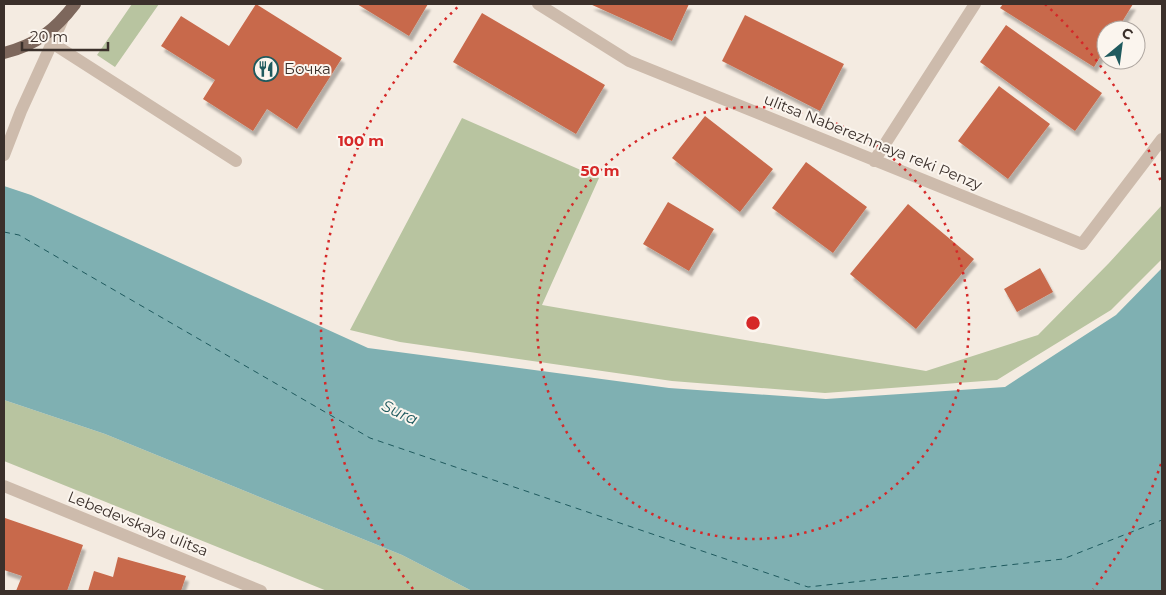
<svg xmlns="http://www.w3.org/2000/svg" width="1166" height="595" viewBox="0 0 1166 595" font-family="Montserrat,sans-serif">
<defs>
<filter id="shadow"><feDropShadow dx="3" dy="5.5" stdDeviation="1" flood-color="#0004"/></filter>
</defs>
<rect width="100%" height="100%" fill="#f4ebe1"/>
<path fill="#b8c4a0" d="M 132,4 L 159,4 L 115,67 L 97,55 Z
M 462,118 L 599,178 L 542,305 L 926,371 L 1038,335 L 1109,263 L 1162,205 L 1162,259 L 1111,310 L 997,380 L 825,393 L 672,381 L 400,342 L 350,330 Z
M 4,400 L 105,434 L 402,555 L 472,591 L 327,591 L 4,461 Z"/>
<path fill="#7fb0b2" d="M 4,186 L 31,195 L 368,348 L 669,388 L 826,399 L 1005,387 L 1116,315 L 1162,268 L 1162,591 L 472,591 L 402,555 L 105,434 L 4,400 Z"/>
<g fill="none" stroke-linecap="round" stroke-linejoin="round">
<path stroke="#1f5a5e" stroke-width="1" stroke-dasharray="6 5" stroke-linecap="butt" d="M 4,232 L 19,235 L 370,438 L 808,587 L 1063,559 L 1162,520"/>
</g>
<path fill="#c8694b" filter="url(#shadow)" d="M 256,4 L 342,58 L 297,129 L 267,109 L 253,131 L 203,99 L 215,80 L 161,46 L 181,16 L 229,46 Z
M 357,4 L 428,4 L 409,36 Z
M 590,4 L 689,4 L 672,41 Z
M 1003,4 L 1133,4 L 1117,30 L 1106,30 L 1106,47 L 1094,67 L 1000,8 Z
M 482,13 L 605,85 L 576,134 L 453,62 Z
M 745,15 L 844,64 L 820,111 L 722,61 Z
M 1006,25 L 1102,93 L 1075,131 L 980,62 Z
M 999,86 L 1050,124 L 1008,179 L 958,141 Z
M 705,116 L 773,169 L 740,212 L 672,158 Z
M 806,162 L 867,207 L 833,253 L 772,208 Z
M 668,202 L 714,229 L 689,271 L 643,244 Z
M 908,204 L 974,259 L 916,329 L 850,274 Z
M 1040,268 L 1053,292 L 1017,312 L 1004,289 Z
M 5,518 L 83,545 L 67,591 L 16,591 L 22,576 L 4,570 L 4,523 Z
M 118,557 L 186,576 L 181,591 L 88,591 L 94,571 L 113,577 Z"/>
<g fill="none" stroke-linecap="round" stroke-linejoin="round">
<path stroke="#cdbbac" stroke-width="12" d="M 538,4 L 629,61 L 1082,244 L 1162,139
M 52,43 L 236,161
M 4,155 L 21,111 L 62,21
M 874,161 L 975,4
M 4,486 L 261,591"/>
<path stroke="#7d675c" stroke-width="12" d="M 4,53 C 36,45 55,30 75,4"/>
</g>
<g fill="none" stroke="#d62828" stroke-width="2.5" stroke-dasharray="2.5 5">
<circle cx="753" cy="323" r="216"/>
<path d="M1161 464A432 432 0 0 1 1093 589M413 589A432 432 0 0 1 461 4M1045 4A432 432 0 0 1 1161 182"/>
</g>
<defs>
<symbol id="restaurant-ring" viewBox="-11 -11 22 22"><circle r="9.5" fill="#fbf5ee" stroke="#1f5a5e" stroke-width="1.5"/><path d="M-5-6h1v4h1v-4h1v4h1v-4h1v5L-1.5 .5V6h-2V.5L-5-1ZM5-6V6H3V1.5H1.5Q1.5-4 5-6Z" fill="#1f5a5e"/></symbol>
</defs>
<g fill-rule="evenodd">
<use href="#restaurant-ring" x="252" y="55" width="28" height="28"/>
</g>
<g text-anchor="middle" stroke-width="4" stroke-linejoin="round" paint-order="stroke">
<g font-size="15" fill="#3b302b" stroke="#fbf5ee" text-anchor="start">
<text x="284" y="74">Бочка</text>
</g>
<g font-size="15" fill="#3b302b" stroke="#fbf5ee">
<text transform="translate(873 142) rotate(22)" y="5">ulitsa Naberezhnaya reki Penzy</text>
<text transform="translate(138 524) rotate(22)" y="5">Lebedevskaya ulitsa</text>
</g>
<g font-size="16" font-style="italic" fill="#1f5a5e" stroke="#fbf5ee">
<text transform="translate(400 412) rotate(25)" y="6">Sura</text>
</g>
</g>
<circle cx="753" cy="323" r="8" fill="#d62828" stroke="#fbf5ee" stroke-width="2.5"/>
<g font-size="15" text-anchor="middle" font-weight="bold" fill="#d62828" stroke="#fbf5ee" stroke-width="4" stroke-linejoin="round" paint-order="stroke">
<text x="361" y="146">100 m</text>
<text x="600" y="176">50 m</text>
</g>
<rect width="1166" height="595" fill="none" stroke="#3b302b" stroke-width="10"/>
<g transform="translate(1121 45) rotate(29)"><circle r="24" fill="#fbf5ee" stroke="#aea6a0"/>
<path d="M0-4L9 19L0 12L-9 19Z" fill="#1f5a5e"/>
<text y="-8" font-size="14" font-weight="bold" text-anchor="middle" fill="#3b302b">С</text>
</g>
<path d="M22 42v8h86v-8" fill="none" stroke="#3b302b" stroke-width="2.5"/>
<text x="30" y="42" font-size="15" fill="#3b302b" stroke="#fbf5ee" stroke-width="4" paint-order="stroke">20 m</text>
</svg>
